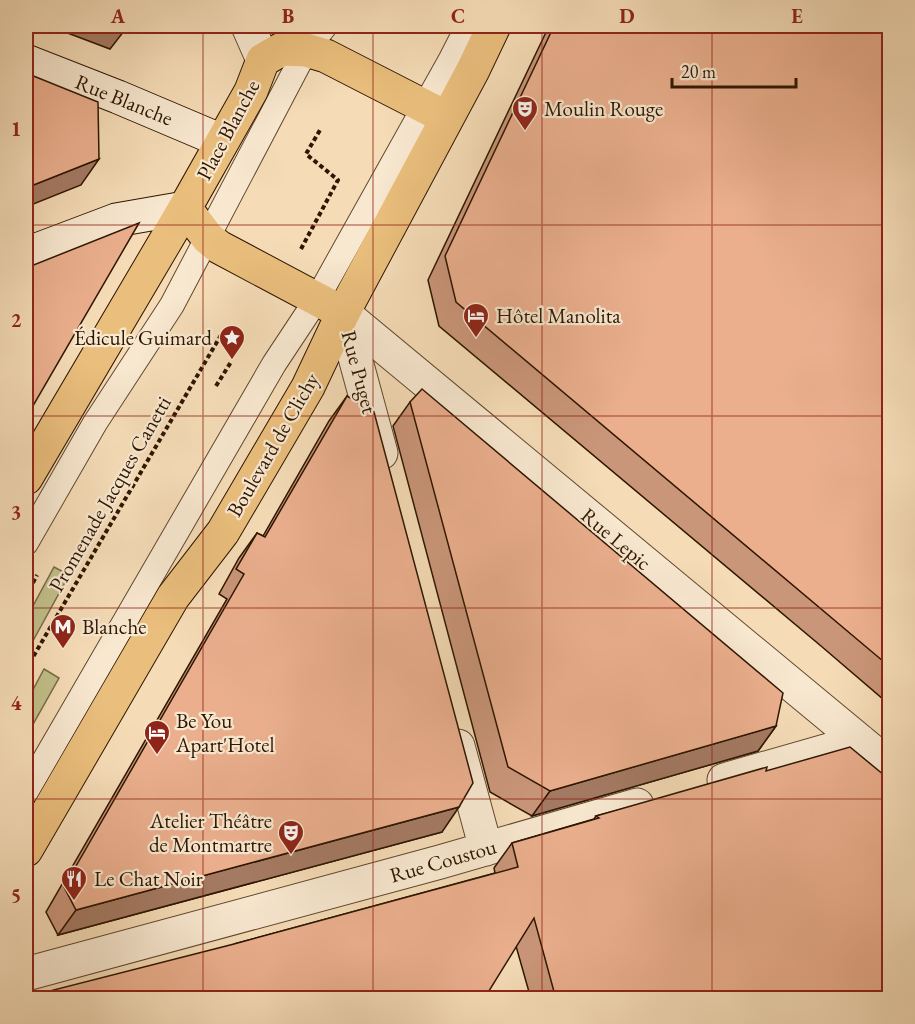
<svg xmlns="http://www.w3.org/2000/svg" width="915" height="1024" viewBox="0 0 915 1024" font-family="'EB Garamond',serif">
<rect width="100%" height="100%" fill="#f5dcb7"/>
<filter id="stains"><feTurbulence type="fractalNoise" baseFrequency=".00333" numOctaves="4"/><feColorMatrix values="0 0 0 0 .2 0 0 0 0 .09 0 0 0 0 .02 0 0 0 .5 -.17"/></filter>
<radialGradient id="worn" r=".72"><stop offset=".6" stop-color="#630" stop-opacity="0"/><stop offset="1" stop-color="#630" stop-opacity=".3"/></radialGradient>
<path fill="#c1bf8a" stroke="#786a46" stroke-width="1.5" d="M 54,567 L 69,575 L 34,639 L 26,634 L 26,619 Z
M 44,669 L 59,678 L 27,735 L 26,734 L 26,703 Z"/>
<g fill="none" stroke-linecap="round" stroke-linejoin="round">
<defs>
<path id="lane" d="M 26,543 L 95,423 L 172,305 L 306,50 L 325,26
M 26,792 L 274,364 L 317,299 L 451,59 L 468,26"/>
<path id="street" d="M 248,26 L 263,60
M 343,313 L 890,766
M 343,313 L 381,453
M 458,746 L 486,849
M 724,780 L 860,741
M 26,974 L 440,862 L 637,805"/>
<path id="secondary" d="M 26,61 L 118,97 L 222,141
M 26,254 L 116,220 L 185,208"/>
<path id="primary" d="M 185,208 L 208,238 L 219,247 L 343,313
M 26,478 L 185,208 L 251,91 L 263,60 L 282,49 L 306,50 L 326,56 L 447,118
M 26,850 L 173,597 L 223,532 L 308,387 L 343,313 L 473,70 L 494,26"/>
</defs>
<use href="#lane" stroke="#60482e" stroke-width="26"/>
<use href="#street" stroke="#60482e" stroke-width="35"/>
<use href="#secondary" stroke="#2e1601" stroke-width="35"/>
<use href="#primary" stroke="#2e1601" stroke-width="35"/>
<path stroke="#2e1601" stroke-width="4" stroke-dasharray="4.5 3" stroke-linecap="butt" d="M 301,249 L 338,180 L 306,154 L 320,130
M 216,386 L 231,362
M 26,596 L 37,575
M 26,669 L 221,335"/>
<use href="#lane" stroke="#f8e8d0" stroke-width="24"/>
<use href="#street" stroke="#f8e8d0" stroke-width="33"/>
<use href="#secondary" stroke="#f8e8d0" stroke-width="33"/>
<use href="#primary" stroke="#eabe7c" stroke-width="33"/>
</g>
<path fill="#ca967a" stroke="#2e1601" stroke-width="1.5" d="M 549,26 L 890,26 L 890,705 L 821,646 L 439,326 L 428,280 Z
M 347,396 L 442,832 L 58,935 L 46,912 L 227,599 L 219,594 L 239,558 L 257,533 L 263,536 L 329,421 Z
M 410,402 L 776,726 L 758,751 L 532,816 L 490,792 L 393,426 Z
M 766,771 L 890,999 L 531,999 L 516,946 L 234,944 L 495,873 L 494,868 L 512,843 L 594,819 L 596,816 Z"/>
<path fill="#a47a63" stroke="#2e1601" stroke-width="1.5" d="M 49,26 L 130,26 L 124,31 L 110,49 Z
M 99,159 L 81,185 L 26,207 L 26,188 Z
M 776,726 L 758,751 L 532,816 L 550,791 Z
M 459,807 L 442,832 L 58,935 L 76,910 Z"/>
<path fill="#ebaf8e" stroke="#2e1601" stroke-width="1.5" d="M 554,26 L 890,26 L 890,667 L 456,302 L 445,256 Z
M 26,73 L 98,102 L 99,159 L 26,188 Z
M 139,223 L 26,418 L 26,268 Z
M 422,389 L 783,693 L 776,726 L 550,791 L 508,767 L 410,402 Z
M 347,396 L 374,412 L 473,783 L 459,807 L 76,910 L 64,887 L 244,574 L 236,569 L 257,533 L 265,537 Z
M 850,747 L 890,780 L 890,999 L 556,999 L 534,918 L 484,999 L 26,999 L 26,997 L 234,944 L 518,867 L 512,843 L 599,818 L 596,816 L 767,767 L 766,771 Z"/>
<path fill="none" stroke="#8f2418" stroke-width="1.5" stroke-opacity="0.55" d="M 203,26 L 203,998M 373,26 L 373,998M 542,26 L 542,998M 712,26 L 712,998M 26,225 L 890,225M 26,416 L 890,416M 26,608 L 890,608M 26,799 L 890,799"/>
<defs>
<symbol id="theatre-pin" viewBox="-11 -11 22 30"><path d="M0 17L-7.5 6A9.5 9.5 0 1 1 7.5 6Z" fill="#8f2418" stroke="#f8e8d0"/><path d="M-5-5.5Q0-4 5-5.5V0Q5 5 0 6Q-5 5-5 0ZM-3.3-2.5H-1v1.5H-3.3ZM1-2.5H3.3v1.5H1ZM-2.8 1Q0 5.5 2.8 1Z" fill="#fff"/></symbol>
<symbol id="hotel-pin" viewBox="-11 -11 22 30"><path d="M0 17L-7.5 6A9.5 9.5 0 1 1 7.5 6Z" fill="#8f2418" stroke="#f8e8d0"/><path d="M-6-4.5h1.5V1H6V5H4.5V3h-9V5H-6ZM-4 0a1.8 1.8 0 1 1 3.6 0ZM.5 0V-2.5h3Q6-2.5 6 0Z" fill="#fff"/></symbol>
<symbol id="sight-pin" viewBox="-11 -11 22 30"><path d="M0 17L-7.5 6A9.5 9.5 0 1 1 7.5 6Z" fill="#8f2418" stroke="#f8e8d0"/><path d="M0-6L1.8-2.2L6-1.7L2.9 1.2L3.7 5.4L0 3.3L-3.7 5.4L-2.9 1.2L-6-1.7L-1.8-2.2Z" fill="#fff"/></symbol>
<symbol id="metro-pin" viewBox="-11 -11 22 30"><path d="M0 17L-7.5 6A9.5 9.5 0 1 1 7.5 6Z" fill="#8f2418" stroke="#f8e8d0"/><path d="M-5.5 5V-5H-3L0 0L3-5H5.5V5H3V-.5L0 4L-3-.5V5Z" fill="#fff"/></symbol>
<symbol id="restaurant-pin" viewBox="-11 -11 22 30"><path d="M0 17L-7.5 6A9.5 9.5 0 1 1 7.5 6Z" fill="#8f2418" stroke="#f8e8d0"/><path d="M-5-6h1v4h1v-4h1v4h1v-4h1v5L-1.5 .5V6h-2V.5L-5-1ZM5-6V6H3V1.5H1.5Q1.5-4 5-6Z" fill="#fff"/></symbol>
</defs>
<g fill-rule="evenodd">
<use href="#theatre-pin" x="510" y="94" width="30" height="40"/>
<use href="#hotel-pin" x="461" y="301" width="30" height="40"/>
<use href="#sight-pin" x="217" y="323" width="30" height="40"/>
<use href="#metro-pin" x="48" y="612" width="30" height="40"/>
<use href="#hotel-pin" x="142" y="718" width="30" height="40"/>
<use href="#theatre-pin" x="276" y="818" width="30" height="40"/>
<use href="#restaurant-pin" x="59" y="864" width="30" height="40"/>
</g>
<g text-anchor="middle" stroke-width="4.5" stroke-linejoin="round" paint-order="stroke">
<g font-size="21" fill="#2e1601" stroke="#f8e8d0">
<text transform="translate(124 100) rotate(22)" y="7">Rue Blanche</text>
<text transform="translate(228 130) rotate(-62)" y="7">Place Blanche</text>
<text transform="translate(359 372) rotate(75)" y="7">Rue Puget</text>
<text transform="translate(273 445) rotate(-60)" y="7">Boulevard de Clichy</text>
<text transform="translate(110 494) rotate(-60)" y="7">Promenade Jacques Canetti</text>
<text transform="translate(616 539) rotate(40)" y="7">Rue Lepic</text>
<text transform="translate(443 861) rotate(-16)" y="7">Rue Coustou</text>
</g>
<g font-size="21" fill="#2e1601" stroke="#f8e8d0" text-anchor="start">
<text x="544" y="116">Moulin Rouge</text>
<text x="496" y="323">Hôtel Manolita</text>
<text x="212" y="345" text-anchor="end">Édicule Guimard</text>
<text x="82" y="634">Blanche</text>
<text x="176" y="728">Be You<tspan x="176" dy="24">Apart'Hotel</tspan></text>
<text x="272" y="828" text-anchor="end">Atelier Théâtre<tspan x="272" dy="24">de Montmartre</tspan></text>
<text x="94" y="886">Le Chat Noir</text>
</g>
</g>
<rect width="915" height="1024" fill="none" stroke="#f5dcb7" stroke-width="66"/>
<path d="M672 78v9h124v-9" fill="none" stroke="#2e1601" stroke-width="3"/>
<text x="681" y="78" font-size="18" fill="#2e1601" stroke="#f8e8d0" stroke-width="4.5" paint-order="stroke">20 m</text>
<rect x="33" y="33" width="849" height="958" fill="none" stroke="#8f2418" stroke-width="2"/>
<g font-size="20" text-anchor="middle" font-weight="bold" fill="#8f2418">
<text x="118" y="23">A</text>
<text x="288" y="23">B</text>
<text x="458" y="23">C</text>
<text x="627" y="23">D</text>
<text x="797" y="23">E</text>
<text x="16" y="136">1</text>
<text x="16" y="327">2</text>
<text x="16" y="519">3</text>
<text x="16" y="710">4</text>
<text x="16" y="902">5</text>
</g>
<rect width="100%" height="100%" filter="url(#stains)"/>
<rect width="100%" height="100%" fill="url(#worn)"/>
</svg>
